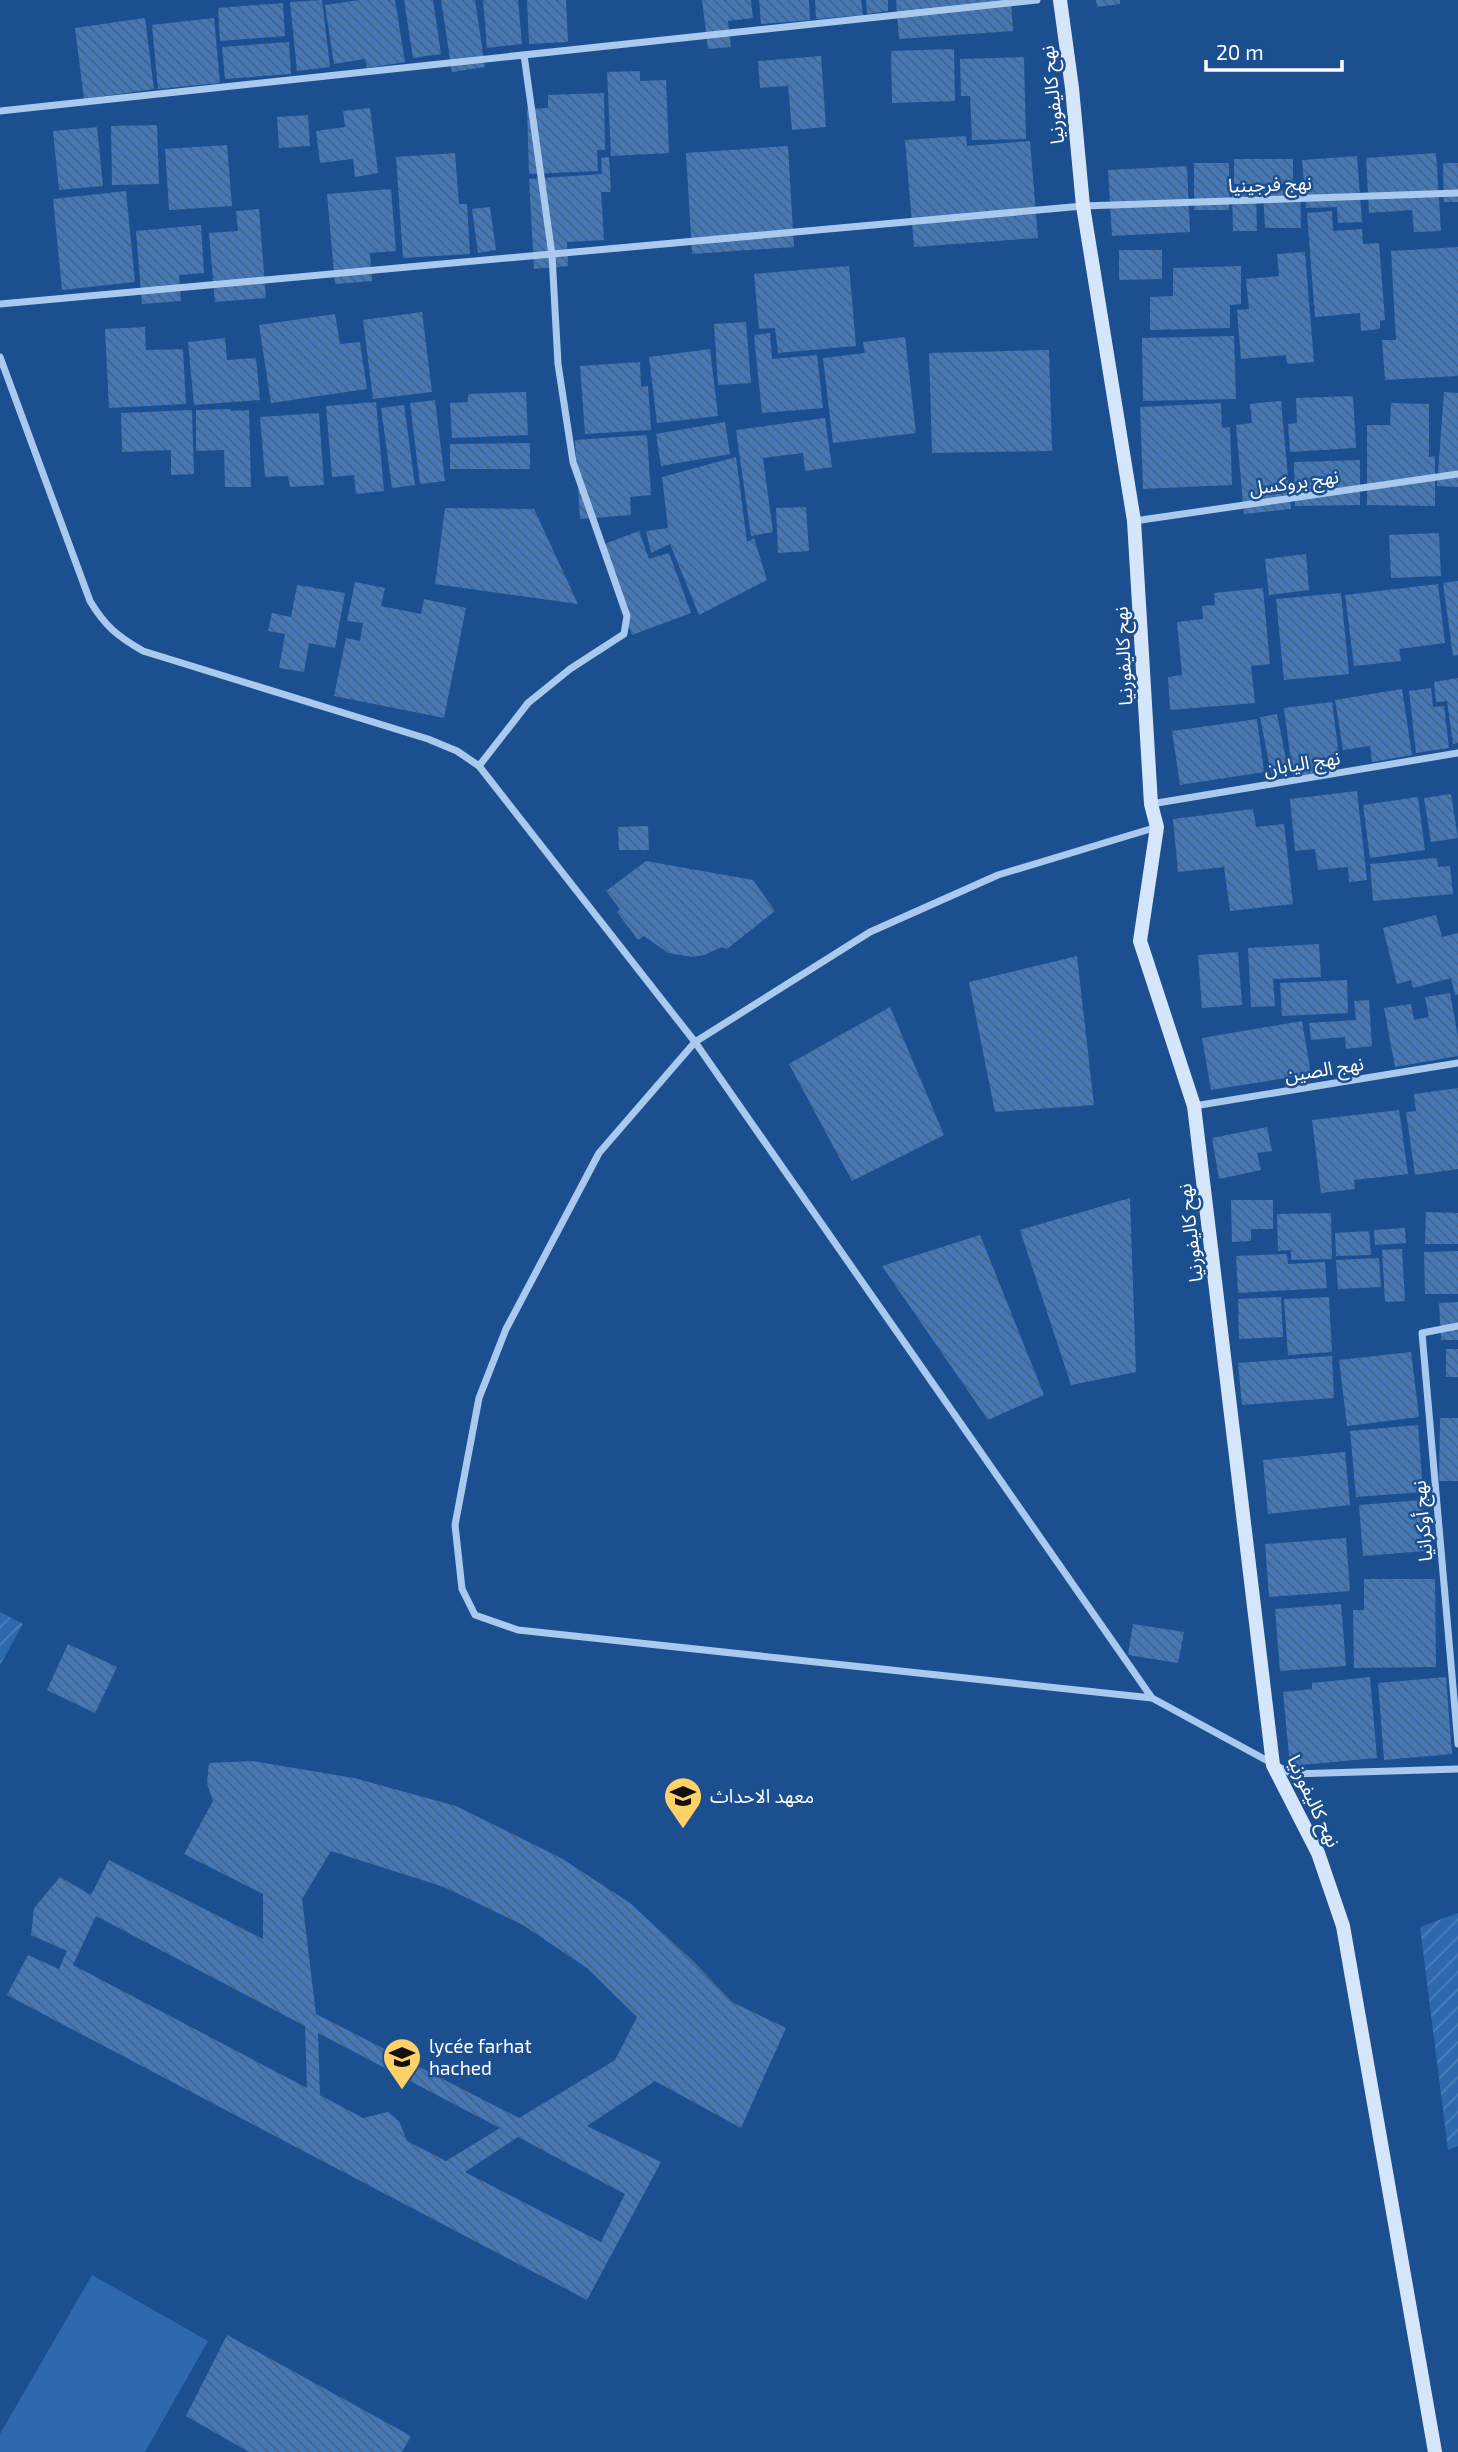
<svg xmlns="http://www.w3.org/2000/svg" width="1458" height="2452" viewBox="0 0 1458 2452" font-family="'Exo 2','Noto Sans Arabic',sans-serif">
<defs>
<pattern id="garden-furrows" width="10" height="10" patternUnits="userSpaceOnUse" patternTransform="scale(1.75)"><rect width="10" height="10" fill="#2e69ad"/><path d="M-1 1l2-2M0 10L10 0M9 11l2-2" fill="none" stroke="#4d80b9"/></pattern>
<pattern id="building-back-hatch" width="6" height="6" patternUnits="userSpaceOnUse" patternTransform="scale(1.75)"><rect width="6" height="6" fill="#4478b7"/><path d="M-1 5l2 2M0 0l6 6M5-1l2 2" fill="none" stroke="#486282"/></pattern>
</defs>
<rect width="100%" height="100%" fill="#1b4f8f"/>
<path fill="url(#garden-furrows)" d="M 0,1612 L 23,1624 L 0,1665 Z
M 1458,1913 L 1458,2146 L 1448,2150 L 1420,1927 Z"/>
<path fill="#2e69ad" d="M 92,2275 L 208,2341 L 145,2452 L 0,2452 L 0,2434 Z"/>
<path fill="url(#building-back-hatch)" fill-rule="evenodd" d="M 322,0 L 330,67 L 297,71 L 290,2 Z
M 360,0 L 395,0 L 405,62 L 367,68 L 365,59 L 334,64 L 325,5 Z
M 404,0 L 433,0 L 441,54 L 413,58 Z
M 441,0 L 475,0 L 485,67 L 452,72 Z
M 483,0 L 518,0 L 522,44 L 487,48 Z
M 527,0 L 566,0 L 568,42 L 529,44 Z
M 702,0 L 751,0 L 753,18 L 728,21 L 731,47 L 708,49 Z
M 759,0 L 809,0 L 810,20 L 761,24 Z
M 815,0 L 861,0 L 863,15 L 816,19 Z
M 866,0 L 888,0 L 888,11 L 867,14 Z
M 896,0 L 1011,0 L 1013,31 L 899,39 Z
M 1096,0 L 1120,0 L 1120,4 L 1097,7 Z
M 283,3 L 285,36 L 220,41 L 218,8 Z
M 145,18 L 154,89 L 84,99 L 75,28 Z
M 214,18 L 220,83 L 158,89 L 152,25 Z
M 289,42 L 291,74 L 225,79 L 222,47 Z
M 954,49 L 955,101 L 892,103 L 891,51 Z
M 821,56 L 826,127 L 792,130 L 788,86 L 760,88 L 758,61 Z
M 1024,57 L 1026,139 L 972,140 L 970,96 L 961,96 L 960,59 Z
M 640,71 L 640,81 L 666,80 L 669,153 L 611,156 L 607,72 Z
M 604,93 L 605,150 L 597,150 L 598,171 L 529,174 L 527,109 L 548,108 L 548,95 Z
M 370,108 L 378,173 L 355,177 L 353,159 L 320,163 L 316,131 L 345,127 L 343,111 Z
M 308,115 L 310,146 L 279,148 L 277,117 Z
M 157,125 L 159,184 L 112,185 L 111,126 Z
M 97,127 L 103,186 L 59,190 L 53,131 Z
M 966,136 L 967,146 L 1030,141 L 1038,238 L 914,247 L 905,140 Z
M 227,145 L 232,206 L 169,210 L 165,149 Z
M 788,146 L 794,247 L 692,254 L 686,153 Z
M 455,153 L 459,204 L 467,204 L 470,254 L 403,258 L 396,157 Z
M 1436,153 L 1441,231 L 1414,232 L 1412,210 L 1369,213 L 1366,158 Z
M 1357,156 L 1362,222 L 1338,223 L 1337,207 L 1306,208 L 1302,160 Z
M 609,157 L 611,192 L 601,192 L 604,240 L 567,242 L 568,266 L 534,269 L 529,179 L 602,174 L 601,158 Z
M 1234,159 L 1293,159 L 1293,184 L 1234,184 Z
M 1194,163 L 1229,163 L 1229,210 L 1194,210 Z
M 1443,163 L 1458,163 L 1458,202 L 1444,202 Z
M 1187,166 L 1190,232 L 1112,236 L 1108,170 Z
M 391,189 L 396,251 L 370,253 L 372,281 L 335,284 L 327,194 Z
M 1256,189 L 1257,231 L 1233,231 L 1232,190 Z
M 1300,189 L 1301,228 L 1265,228 L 1263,190 Z
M 126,191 L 135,282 L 62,290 L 53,199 Z
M 490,207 L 496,250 L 478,253 L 472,209 Z
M 259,209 L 266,298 L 215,302 L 209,233 L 238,231 L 236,211 Z
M 1332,211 L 1333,231 L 1362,229 L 1363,244 L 1379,243 L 1385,320 L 1380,321 L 1380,329 L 1361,331 L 1360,313 L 1315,317 L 1307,213 Z
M 201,225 L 204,273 L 179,275 L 181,301 L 142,304 L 136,231 Z
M 1458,247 L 1458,376 L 1385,380 L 1382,340 L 1396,340 L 1391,251 Z
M 1119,250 L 1162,250 L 1162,279 L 1119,280 Z
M 1305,252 L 1314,362 L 1287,364 L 1286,355 L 1241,359 L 1237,310 L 1249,309 L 1246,279 L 1279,276 L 1277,254 Z
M 849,266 L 856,346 L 778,353 L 775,328 L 759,329 L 754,274 Z
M 1241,266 L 1241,304 L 1230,305 L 1230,328 L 1150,330 L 1150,297 L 1173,296 L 1173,268 Z
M 422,312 L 432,392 L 373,399 L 363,320 Z
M 335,314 L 340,344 L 360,342 L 367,389 L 271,403 L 259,325 Z
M 746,322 L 751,383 L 718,385 L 714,324 Z
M 145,327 L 146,350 L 183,349 L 186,404 L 109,408 L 105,329 Z
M 770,333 L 772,359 L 817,355 L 823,408 L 762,413 L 754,335 Z
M 1234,336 L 1236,399 L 1143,401 L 1142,338 Z
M 905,337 L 916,433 L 833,443 L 823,358 L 865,353 L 863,342 Z
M 225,338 L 227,360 L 256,358 L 260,400 L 194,405 L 188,342 Z
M 710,349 L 718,416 L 657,423 L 649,357 Z
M 1049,350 L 1052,451 L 932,453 L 929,353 Z
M 640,362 L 641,387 L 648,386 L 651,430 L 585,434 L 580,366 Z
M 526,392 L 528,435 L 452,438 L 450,403 L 468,402 L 468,394 Z
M 1444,392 L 1458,393 L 1458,487 L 1437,486 Z
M 1353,396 L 1356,448 L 1290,452 L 1288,424 L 1297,423 L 1296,398 Z
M 435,400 L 445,481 L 420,484 L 410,403 Z
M 1281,401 L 1291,509 L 1244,514 L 1236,425 L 1252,423 L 1250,404 Z
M 376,402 L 384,491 L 356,494 L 354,475 L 332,477 L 326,406 Z
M 1221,403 L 1222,428 L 1230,427 L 1232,485 L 1143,489 L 1140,407 Z
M 1391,403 L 1429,404 L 1429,457 L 1435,456 L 1435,506 L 1367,505 L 1367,425 L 1390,425 Z
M 404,405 L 415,485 L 392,488 L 381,408 Z
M 231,409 L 231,411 L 249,410 L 251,487 L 225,487 L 224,450 L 196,451 L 196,410 Z
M 192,410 L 194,474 L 171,475 L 171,450 L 122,452 L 121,413 Z
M 319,413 L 324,485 L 290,487 L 288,476 L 265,477 L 260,417 Z
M 825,418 L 832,467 L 805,471 L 803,453 L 763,458 L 773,532 L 751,536 L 736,430 Z
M 725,422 L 730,454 L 661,466 L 656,434 Z
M 647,435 L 651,495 L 630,497 L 631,515 L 580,519 L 575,440 Z
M 530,443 L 530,469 L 450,469 L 450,444 Z
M 736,457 L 747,542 L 754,538 L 767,580 L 699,615 L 670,544 L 651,553 L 646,531 L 668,528 L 662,477 Z
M 1360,460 L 1360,505 L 1295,506 L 1294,462 Z
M 806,507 L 809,551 L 778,553 L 776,508 Z
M 445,508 L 534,509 L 578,604 L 435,584 Z
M 639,531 L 649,559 L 669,553 L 691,613 L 632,635 L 599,546 Z
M 1439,533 L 1441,576 L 1391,578 L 1389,535 Z
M 1306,554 L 1309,590 L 1269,595 L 1265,559 Z
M 1458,581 L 1458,655 L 1453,656 L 1443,583 Z
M 355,582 L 385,588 L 381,606 L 421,614 L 424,599 L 466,608 L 444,718 L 334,696 L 346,638 L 360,641 L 363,623 L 347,621 Z
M 1438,584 L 1445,643 L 1399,649 L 1401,661 L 1354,666 L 1345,595 Z
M 297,585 L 345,593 L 335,648 L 309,643 L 304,672 L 279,668 L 285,634 L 268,631 L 272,613 L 291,617 Z
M 1263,588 L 1270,664 L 1251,666 L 1255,703 L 1170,710 L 1168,677 L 1182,675 L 1177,622 L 1203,619 L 1202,606 L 1215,605 L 1214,593 Z
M 1341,593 L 1349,674 L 1284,680 L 1276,599 Z
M 1458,678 L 1458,743 L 1453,744 L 1447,701 L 1436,702 L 1434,682 Z
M 1431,688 L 1433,707 L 1444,706 L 1449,748 L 1416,753 L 1409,691 Z
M 1402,689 L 1412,755 L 1372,762 L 1370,746 L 1343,750 L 1335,700 Z
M 1332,702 L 1339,756 L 1323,759 L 1325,773 L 1293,776 L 1284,708 Z
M 1277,714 L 1288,770 L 1271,773 L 1260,717 Z
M 1257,719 L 1264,772 L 1180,785 L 1172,731 Z
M 1357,791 L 1367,880 L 1349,882 L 1348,867 L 1318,870 L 1315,849 L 1295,851 L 1290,799 Z
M 1451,794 L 1458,838 L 1431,842 L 1424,798 Z
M 1418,797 L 1425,850 L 1370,858 L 1363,805 Z
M 1253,809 L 1256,827 L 1284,824 L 1293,904 L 1230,911 L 1224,867 L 1178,872 L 1173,819 Z
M 648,826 L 649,850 L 619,850 L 618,827 Z
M 1437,858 L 1438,867 L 1450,866 L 1453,894 L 1373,901 L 1370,864 Z
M 646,861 L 753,880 L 775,911 L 727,949 L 722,947 L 704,955 L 693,957 L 668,953 L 644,936 L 638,940 L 617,912 L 620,909 L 606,891 Z
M 1436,915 L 1442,937 L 1458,933 L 1458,995 L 1455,995 L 1451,978 L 1413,988 L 1411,980 L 1397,984 L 1383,928 Z
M 1319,944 L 1321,977 L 1273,979 L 1275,1006 L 1251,1007 L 1248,948 Z
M 1238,952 L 1242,1005 L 1202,1008 L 1198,955 Z
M 1077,956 L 1094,1105 L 995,1112 L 969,982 Z
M 1347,980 L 1348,1013 L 1282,1016 L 1280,983 Z
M 1450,993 L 1458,1037 L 1458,1056 L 1395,1067 L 1384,1008 L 1411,1004 L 1414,1020 L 1429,1017 L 1425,997 Z
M 1369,1000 L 1372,1046 L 1346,1049 L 1345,1037 L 1311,1040 L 1309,1023 L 1356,1020 L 1354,1001 Z
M 890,1007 L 944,1135 L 852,1181 L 789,1064 Z
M 1302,1021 L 1311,1074 L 1211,1090 L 1202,1038 Z
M 1458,1088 L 1458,1169 L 1415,1175 L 1406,1112 L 1416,1111 L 1414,1094 Z
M 1399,1110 L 1408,1174 L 1354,1180 L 1355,1189 L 1321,1193 L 1312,1120 Z
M 1267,1127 L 1272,1151 L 1257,1153 L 1261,1170 L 1219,1179 L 1212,1138 Z
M 1130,1198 L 1136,1372 L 1071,1385 L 1020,1230 Z
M 1231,1200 L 1273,1200 L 1273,1229 L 1251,1229 L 1251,1241 L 1232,1242 Z
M 1426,1212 L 1458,1213 L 1458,1244 L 1425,1244 Z
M 1331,1213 L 1332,1259 L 1291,1260 L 1291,1250 L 1278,1251 L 1277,1214 Z
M 1405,1228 L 1406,1243 L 1375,1245 L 1374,1230 Z
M 1369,1231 L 1371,1255 L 1336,1256 L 1335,1233 Z
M 980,1235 L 1044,1395 L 988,1420 L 882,1266 Z
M 1402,1249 L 1405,1301 L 1385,1302 L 1382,1250 Z
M 1458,1251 L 1458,1294 L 1425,1294 L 1424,1252 Z
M 1287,1254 L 1288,1264 L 1325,1262 L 1327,1288 L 1238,1293 L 1236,1256 Z
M 1379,1258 L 1381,1287 L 1338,1289 L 1336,1260 Z
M 1281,1297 L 1283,1337 L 1239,1339 L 1238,1299 Z
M 1329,1297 L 1332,1352 L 1288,1355 L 1284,1299 Z
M 1458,1302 L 1458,1340 L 1441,1340 L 1439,1303 Z
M 1446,1349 L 1458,1349 L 1458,1377 L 1446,1377 Z
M 1411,1352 L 1419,1417 L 1347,1426 L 1339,1360 Z
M 1332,1356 L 1334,1398 L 1242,1405 L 1238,1363 Z
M 1440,1418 L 1458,1418 L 1458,1481 L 1439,1481 Z
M 1418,1425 L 1423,1492 L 1356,1497 L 1350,1431 Z
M 1345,1452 L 1350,1505 L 1268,1514 L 1263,1460 Z
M 1421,1500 L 1425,1551 L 1363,1556 L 1359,1505 Z
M 1346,1538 L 1350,1591 L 1269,1597 L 1265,1544 Z
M 1364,1579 L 1435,1579 L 1436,1667 L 1354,1668 L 1353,1610 L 1364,1610 Z
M 1341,1604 L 1346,1666 L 1280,1671 L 1275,1609 Z
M 1133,1624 L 1184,1632 L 1178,1663 L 1128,1655 Z
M 68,1644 L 117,1667 L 95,1713 L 47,1690 Z
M 1370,1677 L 1377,1758 L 1290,1766 L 1283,1692 L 1312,1689 L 1312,1683 Z
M 1446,1677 L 1452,1754 L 1384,1760 L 1378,1683 Z
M 252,1761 L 354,1778 L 456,1806 L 561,1858 L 630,1903 L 694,1962 L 732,2002 L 786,2028 L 741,2128 L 655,2081 L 587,2126 L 661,2162 L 587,2300 L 7,1995 L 28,1955 L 59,1969 L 67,1951 L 31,1935 L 34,1908 L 60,1877 L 91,1895 L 109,1860 L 263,1939 L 263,1894 L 184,1854 L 213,1801 L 207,1783 L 209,1763 ZM 331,1851 L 444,1887 L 523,1925 L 587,1968 L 637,2017 L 615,2060 L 519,2118 L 316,2014 L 302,1899 ZM 96,1916 L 305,2026 L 307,2088 L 73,1965 ZM 318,2033 L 500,2128 L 446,2161 L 407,2141 L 399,2121 L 388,2112 L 363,2118 L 320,2095 ZM 518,2137 L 625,2194 L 601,2242 L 465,2172 Z
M 227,2335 L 411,2436 L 402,2452 L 249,2452 L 186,2416 Z"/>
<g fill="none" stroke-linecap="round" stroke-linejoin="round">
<path stroke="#a9c9ee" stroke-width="7" d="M 0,111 L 1037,0
M 0,304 L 1083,206 L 1458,193
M 0,357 L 90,601 C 105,626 117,636 143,651 L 428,739 L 457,751 L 479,766 L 695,1042 L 1152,1698
M 1134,521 L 1458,474
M 479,766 L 528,703 L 570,669 L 624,634 L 627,616 L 573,462 L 558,364 L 552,255 L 524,55
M 1151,804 L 1458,753
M 1157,827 L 998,875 L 870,932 L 695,1042 L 599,1153 L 506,1329 L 479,1398 L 455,1525 L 462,1589 L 475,1615 L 518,1630 L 1152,1698 L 1292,1774 L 1458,1769
M 1194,1106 L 1458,1063
M 1458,1326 L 1422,1333 L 1458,1744"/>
<path stroke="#d6e6fa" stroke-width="14" d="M 1060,0 L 1072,88 L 1083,206 L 1134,521 L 1151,804 L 1157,827 L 1140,941 L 1194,1106 L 1273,1765 L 1318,1853 L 1343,1926 L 1435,2452"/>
</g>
<defs>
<symbol id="university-pin" viewBox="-11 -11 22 30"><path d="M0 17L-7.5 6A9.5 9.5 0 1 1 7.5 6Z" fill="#ffd166" stroke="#1b4f8f"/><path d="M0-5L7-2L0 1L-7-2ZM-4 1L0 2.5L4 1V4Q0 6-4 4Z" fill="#111"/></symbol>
</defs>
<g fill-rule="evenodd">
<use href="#university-pin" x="661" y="1774" width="44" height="60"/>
<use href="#university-pin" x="380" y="2035" width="44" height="60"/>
</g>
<g text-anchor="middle" stroke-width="5" stroke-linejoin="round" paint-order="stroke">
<g font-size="19" fill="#fff" stroke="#1b4f8f">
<text transform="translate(1052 95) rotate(-96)" y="7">نهح كاليفورنيا</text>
<text transform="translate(1270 184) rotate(-2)" y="7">نهج فرجينيا</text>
<text transform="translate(1294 482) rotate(-8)" y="7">نهج بروكسل</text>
<text transform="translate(1123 656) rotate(-93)" y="7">نهح كاليفورنيا</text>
<text transform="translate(1302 763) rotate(-9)" y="7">نهج اليابان</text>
<text transform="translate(1324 1069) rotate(-9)" y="7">نهج الصين</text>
<text transform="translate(1190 1233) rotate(-97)" y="7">نهح كاليفورنيا</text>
<text transform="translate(1422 1521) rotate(-95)" y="7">نهج أوكرانيا</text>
<text transform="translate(1314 1801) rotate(65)" y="7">نهح كاليفورنيا</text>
</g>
<g font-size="19" fill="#fff" stroke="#1b4f8f" text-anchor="start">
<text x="710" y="1803">معهد الاحداث</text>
<text x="429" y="2053">lycée farhat<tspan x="429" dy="22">hached</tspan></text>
</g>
</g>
<path d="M1206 60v10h136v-10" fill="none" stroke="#ffffff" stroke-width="3.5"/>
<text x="1216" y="60" font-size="21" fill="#ffffff" stroke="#1b4f8f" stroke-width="5" paint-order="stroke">20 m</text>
</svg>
